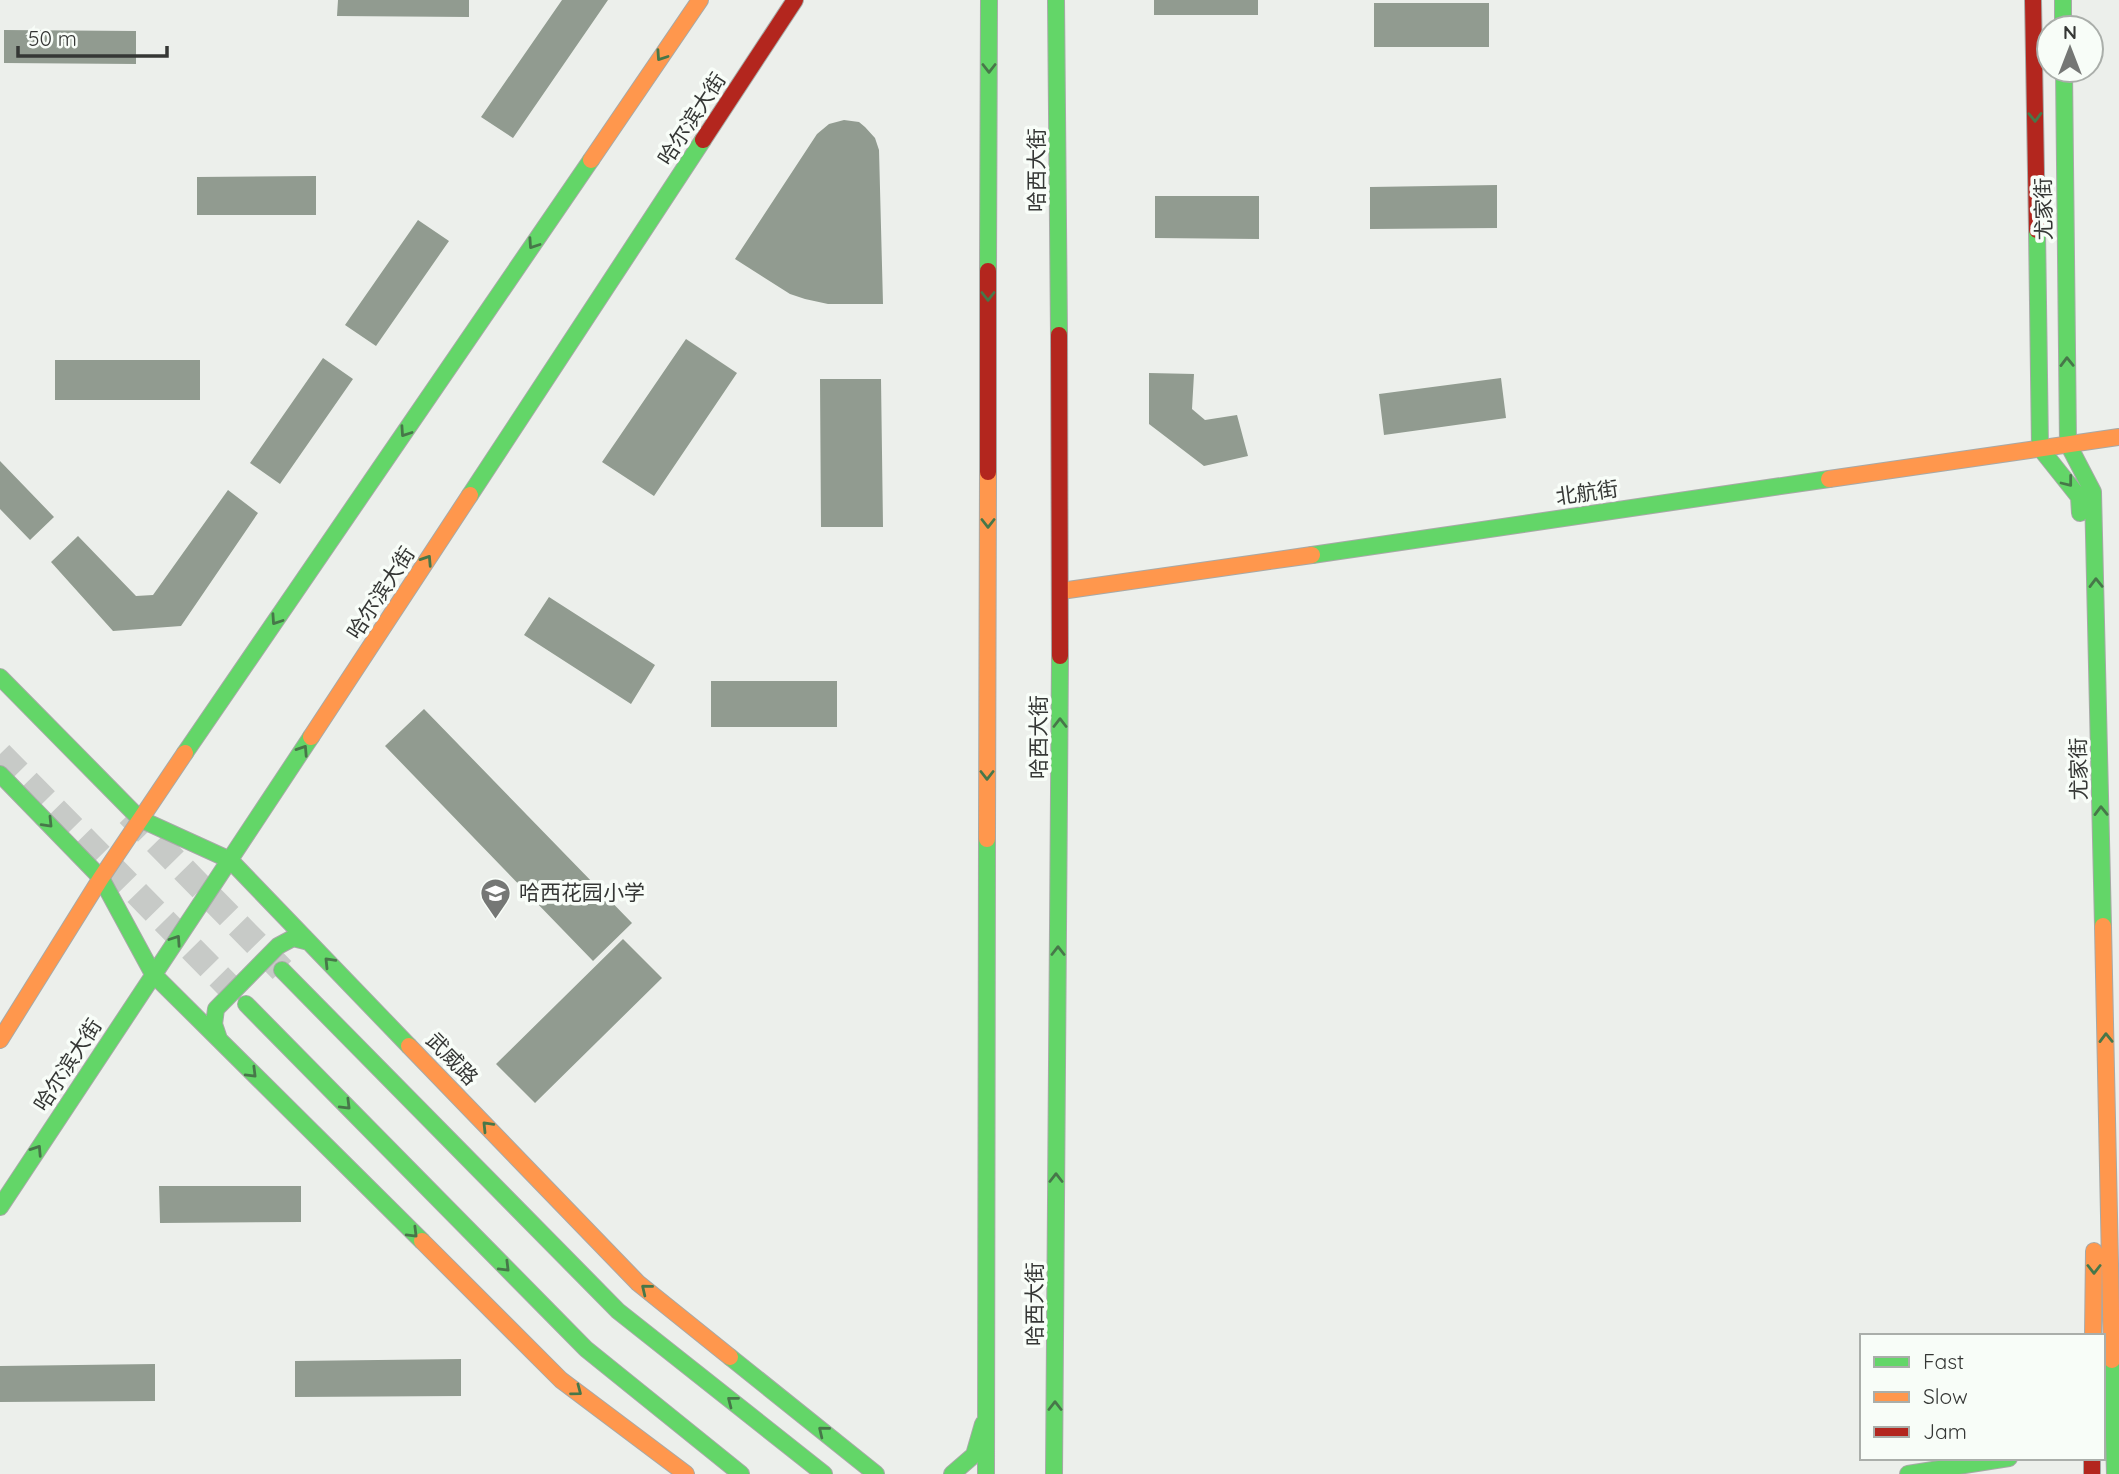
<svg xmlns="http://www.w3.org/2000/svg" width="2119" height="1474" viewBox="0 0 2119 1474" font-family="Quicksand,'Noto Sans SC',sans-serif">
<rect width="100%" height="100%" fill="#ecefeb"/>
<path fill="#919b90" d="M 338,0 L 469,0 L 469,17 L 337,16 Z
M 562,0 L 608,0 L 513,138 L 481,117 Z
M 1154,0 L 1258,0 L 1258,15 L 1154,15 Z
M 1374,3 L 1489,3 L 1489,47 L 1374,47 Z
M 4,30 L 136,31 L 136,64 L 4,63 Z
M 844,120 L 859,122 L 865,127 L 875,138 L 879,150 L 883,304 L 828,304 L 805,299 L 790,294 L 735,259 L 817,134 L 829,124 Z
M 316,176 L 316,215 L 197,215 L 197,177 Z
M 1497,185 L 1497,228 L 1370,229 L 1370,187 Z
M 1155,196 L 1259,196 L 1259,239 L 1155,238 Z
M 418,220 L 449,241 L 376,346 L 345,325 Z
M 686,339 L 737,373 L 654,496 L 602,462 Z
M 323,358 L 353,379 L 280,484 L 250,463 Z
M 55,360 L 200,360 L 200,400 L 55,400 Z
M 1149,373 L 1194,374 L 1192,409 L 1205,420 L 1237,415 L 1248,456 L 1204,466 L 1149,424 Z
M 1501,378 L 1506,418 L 1384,435 L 1379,394 Z
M 820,379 L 881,379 L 883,527 L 821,527 Z
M 0,461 L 54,517 L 30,540 L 0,509 Z
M 228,490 L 258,513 L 181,626 L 113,631 L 51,562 L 78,536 L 136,596 L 153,595 Z
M 549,597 L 655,665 L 631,704 L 524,635 Z
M 711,681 L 837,681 L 837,727 L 711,727 Z
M 424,709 L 632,923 L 593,961 L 385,746 Z
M 623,939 L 662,978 L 535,1103 L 496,1064 Z
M 159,1186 L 301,1186 L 301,1222 L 160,1223 Z
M 461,1359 L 461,1396 L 295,1397 L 295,1361 Z
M 155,1364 L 155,1401 L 0,1402 L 0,1366 Z"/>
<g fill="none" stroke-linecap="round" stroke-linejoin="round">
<path stroke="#c7cac7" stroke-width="26" stroke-dasharray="26 13" stroke-linecap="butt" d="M 0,754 L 246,1004
M 129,814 L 282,970"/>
<defs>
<path id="fast" d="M 1056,0 L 1059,335
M 2063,0 L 2063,28
M 2064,70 L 2068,444 L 2093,492 L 2103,926
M 2037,230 L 2040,448 L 2079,497 L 2080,513
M 988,271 L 989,0
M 470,495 L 703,140
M 1312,555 L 1829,479
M 0,677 L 140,819 L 230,860 L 409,1046
M 185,753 L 591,160
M 0,774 L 101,878 L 153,974 L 422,1241
M 282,970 L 618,1311 L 824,1474
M 246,1004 L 586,1349 L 741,1474
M 219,1039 L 214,1024 L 216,1009 L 278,946 L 293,938 L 309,942
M 0,1207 L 311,737
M 730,1357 L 876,1474
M 2112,1360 L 2115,1474
M 952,1474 L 974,1455 L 983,1424
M 986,1474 L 987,839
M 1054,1474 L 1060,656
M 1908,1474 L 2009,1458"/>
<path id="slow" d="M 591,160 L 700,0
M 1829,479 L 2119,437
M 1061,591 L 1312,555
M 311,737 L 470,495
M 987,839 L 988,472
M 2103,926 L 2112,1360
M 0,1040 L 101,878 L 185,753
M 409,1046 L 638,1283 L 730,1357
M 422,1241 L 561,1380 L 686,1474
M 2093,1336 L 2094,1251"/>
<path id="jam" d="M 2033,0 L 2037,230
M 703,140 L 795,0
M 1059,335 L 1060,656
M 988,472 L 988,271
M 2092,1458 L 2092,1474"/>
</defs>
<use href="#fast" stroke="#a7a9a7" stroke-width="18"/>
<use href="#slow" stroke="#a7a9a7" stroke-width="18"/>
<use href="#jam" stroke="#a7a9a7" stroke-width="18"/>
<use href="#fast" stroke="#63d668" stroke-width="16"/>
<use href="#slow" stroke="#ff974d" stroke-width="16"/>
<use href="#jam" stroke="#b3261e" stroke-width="16"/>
</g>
<defs><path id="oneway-chevron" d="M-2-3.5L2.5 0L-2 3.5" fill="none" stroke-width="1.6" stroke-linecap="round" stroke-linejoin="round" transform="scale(1.75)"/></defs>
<g stroke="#477749">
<use href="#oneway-chevron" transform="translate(661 56) rotate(124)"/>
<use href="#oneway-chevron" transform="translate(989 68) rotate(90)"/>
<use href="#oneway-chevron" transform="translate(2035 117) rotate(89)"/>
<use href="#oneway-chevron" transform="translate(533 244) rotate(124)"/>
<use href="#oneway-chevron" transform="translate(988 296) rotate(90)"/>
<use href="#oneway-chevron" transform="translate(2067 362) rotate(-91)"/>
<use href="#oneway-chevron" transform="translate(405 432) rotate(124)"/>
<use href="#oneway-chevron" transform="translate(2068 482) rotate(52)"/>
<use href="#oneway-chevron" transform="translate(988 523) rotate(90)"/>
<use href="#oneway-chevron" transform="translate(427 560) rotate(-57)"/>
<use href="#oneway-chevron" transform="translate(2096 583) rotate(-91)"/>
<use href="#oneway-chevron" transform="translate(276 620) rotate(124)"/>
<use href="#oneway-chevron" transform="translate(1060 723) rotate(-90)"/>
<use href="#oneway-chevron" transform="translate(303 750) rotate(-57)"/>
<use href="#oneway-chevron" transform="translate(987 775) rotate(90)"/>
<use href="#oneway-chevron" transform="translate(2101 811) rotate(-91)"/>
<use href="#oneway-chevron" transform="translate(48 823) rotate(46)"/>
<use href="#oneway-chevron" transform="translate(176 940) rotate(-56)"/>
<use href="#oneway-chevron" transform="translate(1058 951) rotate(-90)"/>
<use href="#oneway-chevron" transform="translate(329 962) rotate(-134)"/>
<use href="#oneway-chevron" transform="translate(2106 1038) rotate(-91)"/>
<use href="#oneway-chevron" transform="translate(252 1073) rotate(45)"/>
<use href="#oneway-chevron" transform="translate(346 1105) rotate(45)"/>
<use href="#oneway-chevron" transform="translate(487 1126) rotate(-134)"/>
<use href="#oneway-chevron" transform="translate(37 1150) rotate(-57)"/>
<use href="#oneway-chevron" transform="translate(1056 1178) rotate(-90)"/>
<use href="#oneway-chevron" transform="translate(413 1233) rotate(45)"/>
<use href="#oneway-chevron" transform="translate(505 1267) rotate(45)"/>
<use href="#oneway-chevron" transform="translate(2094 1269) rotate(90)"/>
<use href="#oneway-chevron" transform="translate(646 1289) rotate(-141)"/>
<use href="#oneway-chevron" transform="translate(577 1391) rotate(37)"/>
<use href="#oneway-chevron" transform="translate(732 1401) rotate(-142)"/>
<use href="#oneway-chevron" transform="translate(1055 1406) rotate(-90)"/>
<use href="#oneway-chevron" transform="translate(823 1431) rotate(-141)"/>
</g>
<defs>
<symbol id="school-pin" viewBox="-11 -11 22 30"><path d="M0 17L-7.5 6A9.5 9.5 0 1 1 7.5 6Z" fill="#757775" stroke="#f8fdf8"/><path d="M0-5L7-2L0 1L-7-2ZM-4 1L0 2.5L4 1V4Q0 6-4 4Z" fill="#fff"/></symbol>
</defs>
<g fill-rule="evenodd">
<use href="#school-pin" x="478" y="876" width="35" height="47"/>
</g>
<g text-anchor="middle" stroke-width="7" stroke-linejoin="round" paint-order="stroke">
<g font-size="21" fill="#353735" stroke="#f8fdf8">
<text transform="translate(692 119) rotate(-57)" y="7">哈尔滨大街</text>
<text transform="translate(1037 170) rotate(-90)" y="7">哈西大街</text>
<text transform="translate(2044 209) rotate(-91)" y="7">尤家街</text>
<text transform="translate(1587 493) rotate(-8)" y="7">北航街</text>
<text transform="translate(381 593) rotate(-57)" y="7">哈尔滨大街</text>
<text transform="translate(1039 737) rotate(-90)" y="7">哈西大街</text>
<text transform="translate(2079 769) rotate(-91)" y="7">尤家街</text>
<text transform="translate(452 1059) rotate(46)" y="7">武威路</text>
<text transform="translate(68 1065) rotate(-57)" y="7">哈尔滨大街</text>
<text transform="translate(1035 1304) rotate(-90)" y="7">哈西大街</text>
</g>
<g font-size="21" fill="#353735" stroke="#f8fdf8" text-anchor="start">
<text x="519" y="900">哈西花园小学</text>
</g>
</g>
<rect x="1860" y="1334" width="245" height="126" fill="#f8fdf8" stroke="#aaaeaa" stroke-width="2"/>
<rect x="1874" y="1357" width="35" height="10" fill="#63d668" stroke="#aaaeaa" stroke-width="2"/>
<text x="1923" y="1369" font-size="21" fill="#353735">Fast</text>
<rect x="1874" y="1392" width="35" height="10" fill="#ff974d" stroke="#aaaeaa" stroke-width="2"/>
<text x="1923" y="1404" font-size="21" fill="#353735">Slow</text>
<rect x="1874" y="1427" width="35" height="10" fill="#b3261e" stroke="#aaaeaa" stroke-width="2"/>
<text x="1923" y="1439" font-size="21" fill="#353735">Jam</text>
<g transform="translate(2070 49)"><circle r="33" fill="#f8fdf8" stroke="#aaaeaa" stroke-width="2"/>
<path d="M0-5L12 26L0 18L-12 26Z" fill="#757775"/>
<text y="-10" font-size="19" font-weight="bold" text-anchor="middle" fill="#353735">N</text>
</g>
<path d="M18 46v10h149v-10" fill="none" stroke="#353735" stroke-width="3.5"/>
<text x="28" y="46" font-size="21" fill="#353735" stroke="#f8fdf8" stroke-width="5" paint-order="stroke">50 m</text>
</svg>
